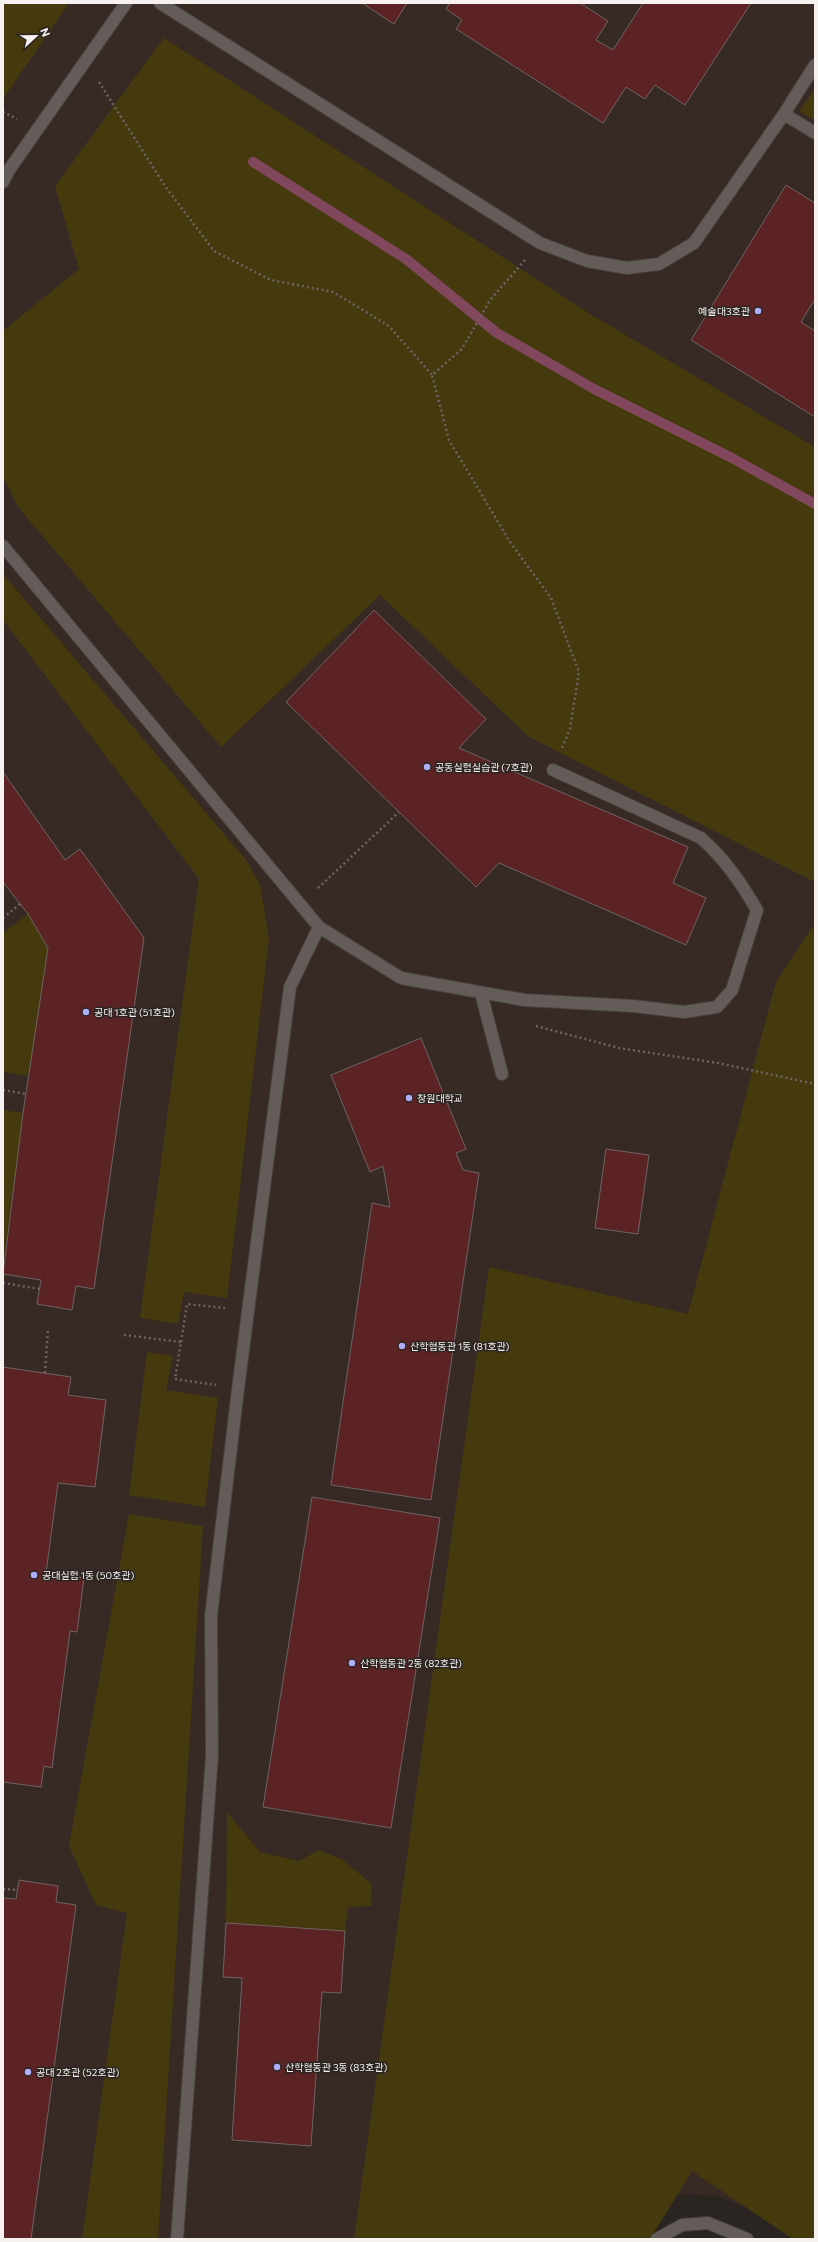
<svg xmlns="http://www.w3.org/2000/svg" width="818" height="2242" viewBox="0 0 818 2242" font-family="Commissioner,'Noto Sans KR',sans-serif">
<rect width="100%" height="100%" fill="#2b2522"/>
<path fill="#372a24" d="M 3,3 L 815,3 L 815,2235 L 718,2196 L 688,2194 L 653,2199 L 628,2239 L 3,2239 Z"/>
<path fill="#453a0d" d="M 3,3 L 69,3 L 3,99 Z
M 164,38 L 595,317 L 815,447 L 815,882 L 529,737 L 380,595 L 221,747 L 18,507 L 3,476 L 3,331 L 79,269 L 55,186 Z
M 815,89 L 815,121 L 799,111 Z
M 3,574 L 247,861 L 260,885 L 269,938 L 227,1298 L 184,1292 L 178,1324 L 140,1318 L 199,879 L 3,620 Z
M 28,914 L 48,948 L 29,1076 L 3,1072 L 3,933 Z
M 815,923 L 815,2239 L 793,2239 L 692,2171 L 650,2239 L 354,2239 L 489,1267 L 688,1314 L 776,982 Z
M 3,1110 L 23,1113 L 3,1264 Z
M 147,1352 L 173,1356 L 166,1390 L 218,1398 L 205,1507 L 129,1495 Z
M 129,1514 L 203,1526 L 158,2239 L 82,2239 L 127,1913 L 96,1905 L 69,1846 Z
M 227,1812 L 260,1852 L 299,1861 L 319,1850 L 341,1859 L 372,1884 L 371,1906 L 348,1907 L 345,1931 L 226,1923 Z"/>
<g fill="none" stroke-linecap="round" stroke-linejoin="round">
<path stroke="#81475c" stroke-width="10" d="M 253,162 L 406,259 L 497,333 L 594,389 L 732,458 L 815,504"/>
</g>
<path fill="#5c2324" stroke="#6d6464" d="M 362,3 L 407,3 L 394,24 Z
M 450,3 L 580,3 L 608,21 L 596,40 L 613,50 L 643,3 L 751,3 L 685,105 L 655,85 L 645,99 L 626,87 L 603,123 L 456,29 L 462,20 L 446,9 Z
M 786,185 L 815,203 L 815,299 L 801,322 L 815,331 L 815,417 L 691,340 Z
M 374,610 L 486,719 L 459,748 L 688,847 L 673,883 L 706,898 L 686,945 L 499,863 L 476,887 L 286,702 Z
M 3,772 L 65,860 L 80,849 L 144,938 L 94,1289 L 76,1286 L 72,1310 L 37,1304 L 41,1280 L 3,1274 L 23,1113 L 48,948 L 28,914 L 3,882 Z
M 421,1038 L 466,1149 L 456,1153 L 463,1170 L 479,1173 L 431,1500 L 331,1485 L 372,1203 L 390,1207 L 383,1166 L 370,1172 L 331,1075 Z
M 606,1149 L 649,1155 L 638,1234 L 595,1228 Z
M 3,1367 L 71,1377 L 68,1395 L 106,1400 L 95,1487 L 58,1483 L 46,1573 L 84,1578 L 77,1632 L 70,1631 L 52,1768 L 44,1766 L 41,1787 L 3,1782 Z
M 312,1497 L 440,1518 L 391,1828 L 263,1807 Z
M 19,1880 L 58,1886 L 56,1902 L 76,1905 L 31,2239 L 3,2239 L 3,1898 L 16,1899 Z
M 226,1923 L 345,1931 L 341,1993 L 322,1992 L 311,2146 L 232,2140 L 242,1978 L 223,1977 Z"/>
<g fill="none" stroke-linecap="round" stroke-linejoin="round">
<defs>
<path id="lane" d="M 160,3 L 540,243 L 587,261 L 627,268 L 659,264 L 694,243 L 784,114 L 815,65
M 784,114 L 815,133
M 3,182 L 9,170 L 126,3
M 3,546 L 319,927 L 401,978 L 524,1000 L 633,1006 L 684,1012 L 717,1007 L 732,990 L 757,910 C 741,883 725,859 701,838 L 553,770
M 481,993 L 502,1074
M 177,2239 L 212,1755 L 211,1616 L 238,1389 L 290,987 L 319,927
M 657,2239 L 682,2225 L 708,2223 L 747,2239"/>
</defs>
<use href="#lane" stroke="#46403d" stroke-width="14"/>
<path stroke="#6b6563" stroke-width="2.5" stroke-dasharray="2 3" stroke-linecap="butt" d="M 99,82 L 165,186 L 214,251 L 271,280 L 333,292 L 389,326 L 432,375
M 3,112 L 17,119
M 525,260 L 490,300 L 462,349 L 432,375 L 449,440 L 510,542 L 551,598 L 579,672 L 570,729 L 562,748
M 318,888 L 399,812
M 3,918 L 20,904
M 536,1026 L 619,1048 L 718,1063 L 815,1084
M 3,1090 L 26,1094
M 3,1283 L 40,1289
M 124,1335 L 181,1342 L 175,1379 L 216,1385
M 181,1342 L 187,1304 L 225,1308
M 45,1373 L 48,1328
M 3,1889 L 17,1890"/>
<use href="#lane" stroke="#645c59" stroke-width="12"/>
</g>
<g fill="#aeaefa" stroke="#2b2522" stroke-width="1.5">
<circle cx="758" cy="311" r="4"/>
<circle cx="427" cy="767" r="4"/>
<circle cx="86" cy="1012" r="4"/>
<circle cx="409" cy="1098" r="4"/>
<circle cx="402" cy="1346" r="4"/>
<circle cx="34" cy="1575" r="4"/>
<circle cx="352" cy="1663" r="4"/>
<circle cx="277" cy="2067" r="4"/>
<circle cx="28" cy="2072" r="4"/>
</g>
<g text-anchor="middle" stroke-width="3" stroke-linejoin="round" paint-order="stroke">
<g font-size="10" fill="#f7f2f0" stroke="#2b2522" text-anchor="start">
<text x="750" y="315" text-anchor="end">예술대3호관</text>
<text x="435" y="771">공동실험실습관 (7호관)</text>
<text x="94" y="1016">공대 1호관 (51호관)</text>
<text x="417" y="1102">창원대학교</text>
<text x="410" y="1350">산학협동관 1동 (81호관)</text>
<text x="42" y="1579">공대실험 1동 (50호관)</text>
<text x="360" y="1667">산학협동관 2동 (82호관)</text>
<text x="285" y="2071">산학협동관 3동 (83호관)</text>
<text x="36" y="2076">공대 2호관 (52호관)</text>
</g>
</g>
<rect width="818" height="2242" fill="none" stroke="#f7f2f0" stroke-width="8"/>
<g transform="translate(36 36) rotate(68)" stroke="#2b2522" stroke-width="3" paint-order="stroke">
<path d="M0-3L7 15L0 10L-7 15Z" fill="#f7f2f0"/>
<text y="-6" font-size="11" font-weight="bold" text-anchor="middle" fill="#f7f2f0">N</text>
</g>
</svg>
